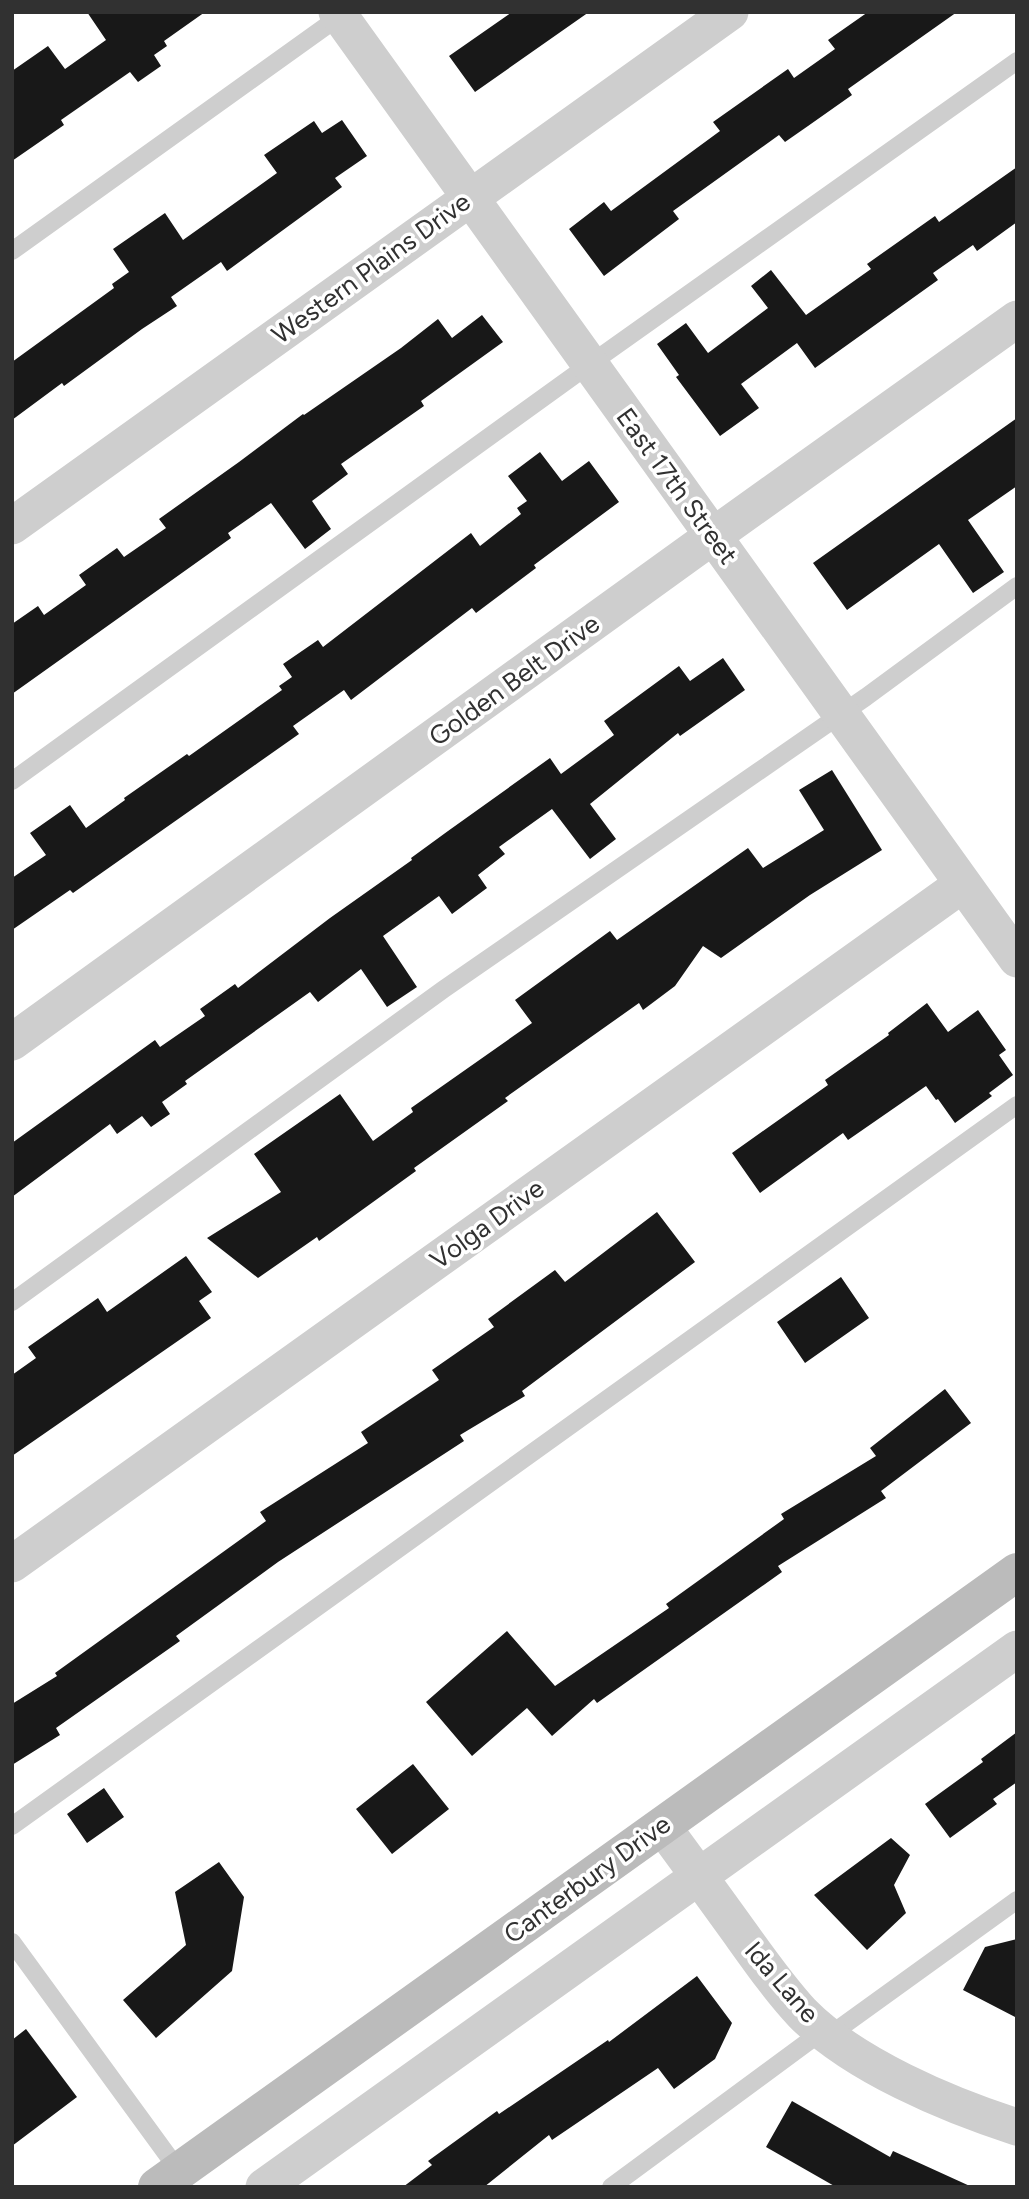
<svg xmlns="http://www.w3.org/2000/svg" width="1029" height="2199" viewBox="0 0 1029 2199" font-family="Figtree,sans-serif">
<rect width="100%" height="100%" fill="#fff"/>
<path fill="#181818" d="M 87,12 L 205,12 L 164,41 L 167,46 L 154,55 L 161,66 L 138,82 L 130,72 L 61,120 L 64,125 L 12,161 L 12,71 L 48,46 L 65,69 L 106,40 Z
M 512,12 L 589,12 L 475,92 L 449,56 Z
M 868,12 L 957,12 L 848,89 L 852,95 L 808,126 L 785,142 L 779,135 L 673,211 L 679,219 L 604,276 L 569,229 L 604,202 L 611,211 L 720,131 L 713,122 L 788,69 L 794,78 L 835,49 L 828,40 Z
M 342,120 L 367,156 L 335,178 L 342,187 L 227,271 L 221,262 L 171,297 L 177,306 L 142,329 L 64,386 L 62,383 L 12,420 L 12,362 L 114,288 L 112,284 L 129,272 L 113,249 L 165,213 L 183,240 L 277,173 L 264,155 L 314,121 L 322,133 Z
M 1017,167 L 1017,222 L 977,251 L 973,245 L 933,273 L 938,280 L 815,368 L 797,343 L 741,384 L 759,408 L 720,436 L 676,377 L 679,375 L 657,344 L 686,323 L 708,353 L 768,308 L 751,286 L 771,270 L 806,315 L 871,269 L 867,264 L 935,216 L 939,222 Z
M 482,315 L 503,342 L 421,401 L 424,406 L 341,464 L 348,474 L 312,501 L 331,529 L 305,549 L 271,503 L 228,533 L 231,538 L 12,694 L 12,624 L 38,606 L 44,615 L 86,585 L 79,575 L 117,548 L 124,557 L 166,528 L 159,519 L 239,462 L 303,414 L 304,415 L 401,348 L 438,319 L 452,338 Z
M 1017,418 L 1017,486 L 968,520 L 1004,572 L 973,593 L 939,544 L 847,610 L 813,563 Z
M 540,452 L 562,481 L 589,461 L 619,502 L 534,565 L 536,568 L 476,613 L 472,608 L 351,700 L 344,690 L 293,726 L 299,734 L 73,893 L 70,890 L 12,930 L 12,878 L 46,855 L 30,833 L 70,805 L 86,828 L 125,800 L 124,798 L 187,754 L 189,756 L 282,690 L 279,686 L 292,677 L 283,664 L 318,640 L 323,647 L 471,533 L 480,546 L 521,514 L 517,508 L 527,501 L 508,476 Z
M 723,658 L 745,690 L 680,736 L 678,733 L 590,804 L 616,839 L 590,859 L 552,809 L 499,847 L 505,854 L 478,875 L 487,888 L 452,914 L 439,896 L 383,936 L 417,987 L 387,1007 L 361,969 L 318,1002 L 310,992 L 185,1081 L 187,1084 L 162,1102 L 170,1114 L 151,1127 L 142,1116 L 117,1134 L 110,1124 L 12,1197 L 12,1143 L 155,1040 L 160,1047 L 205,1016 L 200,1009 L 235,984 L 238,988 L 330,918 L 412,860 L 411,858 L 448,831 L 550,758 L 561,774 L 614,735 L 604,721 L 679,666 L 690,681 Z
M 832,770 L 882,850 L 810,895 L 721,958 L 703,946 L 675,986 L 643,1010 L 639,1003 L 505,1098 L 508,1101 L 414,1168 L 416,1171 L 319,1241 L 317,1237 L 258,1278 L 207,1238 L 281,1192 L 254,1154 L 340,1094 L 373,1141 L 413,1112 L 411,1108 L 532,1023 L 515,1000 L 610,931 L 617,940 L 748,848 L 763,868 L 824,830 L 799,790 Z
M 927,1003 L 948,1032 L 978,1010 L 1006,1050 L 999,1055 L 1013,1075 L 989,1093 L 992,1096 L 955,1123 L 938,1099 L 936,1100 L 926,1086 L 848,1140 L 843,1133 L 760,1193 L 732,1153 L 828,1085 L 825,1080 L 889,1035 L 888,1033 Z
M 657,1212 L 695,1262 L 522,1391 L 525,1396 L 460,1435 L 464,1441 L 278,1562 L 176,1636 L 180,1641 L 56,1728 L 60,1735 L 12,1765 L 12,1704 L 57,1676 L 55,1673 L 266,1521 L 260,1512 L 368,1443 L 361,1432 L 439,1380 L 432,1370 L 494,1327 L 488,1319 L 555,1270 L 565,1282 Z
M 186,1256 L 212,1292 L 199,1301 L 211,1318 L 12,1456 L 12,1375 L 36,1358 L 28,1347 L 98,1298 L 107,1312 Z
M 841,1277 L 869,1318 L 805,1363 L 777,1322 Z
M 945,1389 L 971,1423 L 881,1491 L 886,1498 L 778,1566 L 782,1572 L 597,1703 L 594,1699 L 552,1736 L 527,1708 L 472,1756 L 426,1702 L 507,1631 L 555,1686 L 669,1608 L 666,1604 L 784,1519 L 781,1514 L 876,1456 L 870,1448 Z
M 1017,1732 L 1017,1782 L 993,1799 L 997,1804 L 950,1838 L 925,1804 L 983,1762 L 981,1759 Z
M 413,1764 L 449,1809 L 392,1854 L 356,1809 Z
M 104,1788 L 124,1817 L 87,1843 L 67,1814 Z
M 891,1838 L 910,1855 L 894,1885 L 906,1913 L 867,1950 L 814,1895 Z
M 219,1862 L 244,1897 L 232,1971 L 156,2038 L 123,2000 L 186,1945 L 175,1892 Z
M 1017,1939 L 1017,2018 L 963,1990 L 985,1947 Z
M 697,1976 L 732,2023 L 715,2059 L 674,2089 L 658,2068 L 552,2140 L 549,2135 L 484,2187 L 403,2187 L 432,2165 L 428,2161 L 497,2111 L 499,2114 L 608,2040 L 609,2042 Z
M 26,2029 L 77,2097 L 12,2146 L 12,2040 Z
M 792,2101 L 890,2157 L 893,2151 L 972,2187 L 836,2187 L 766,2147 Z"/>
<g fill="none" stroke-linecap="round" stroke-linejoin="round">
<path stroke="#cecece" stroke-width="18" d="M 12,251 L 343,14
M 12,781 L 590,364 L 1017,61
M 12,1302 L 444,989 L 866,697 L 1017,586
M 12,1826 L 1017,1105
M 12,1942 L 179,2171
M 830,2035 L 1017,1900
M 611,2187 L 824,2030"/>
<path stroke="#cecece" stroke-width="37" d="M 337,12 L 1017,959
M 12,526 L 730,12
M 12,1042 L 692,551 L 1017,319
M 12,1564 L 963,884
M 662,1826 C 688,1861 714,1897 740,1933 C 760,1961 779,1988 802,2013 C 853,2065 948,2105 1017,2127
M 264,2187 L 1017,1649"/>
<path stroke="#bbb" stroke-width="38" d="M 157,2187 L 1017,1572"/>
</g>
<g text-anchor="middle" stroke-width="7" stroke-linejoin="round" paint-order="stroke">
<g font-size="26" fill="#313131" stroke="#fff">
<text transform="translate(371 268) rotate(-36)" y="9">Western Plains Drive</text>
<text transform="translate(677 486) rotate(54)" y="9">East 17th Street</text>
<text transform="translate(514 680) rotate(-36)" y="9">Golden Belt Drive</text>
<text transform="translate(487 1224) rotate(-36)" y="9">Volga Drive</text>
<text transform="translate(587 1879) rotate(-36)" y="9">Canterbury Drive</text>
<text transform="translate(782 1982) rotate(49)" y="9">Ida Lane</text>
</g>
</g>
<rect width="1029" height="2199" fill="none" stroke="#313131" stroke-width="28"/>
</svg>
